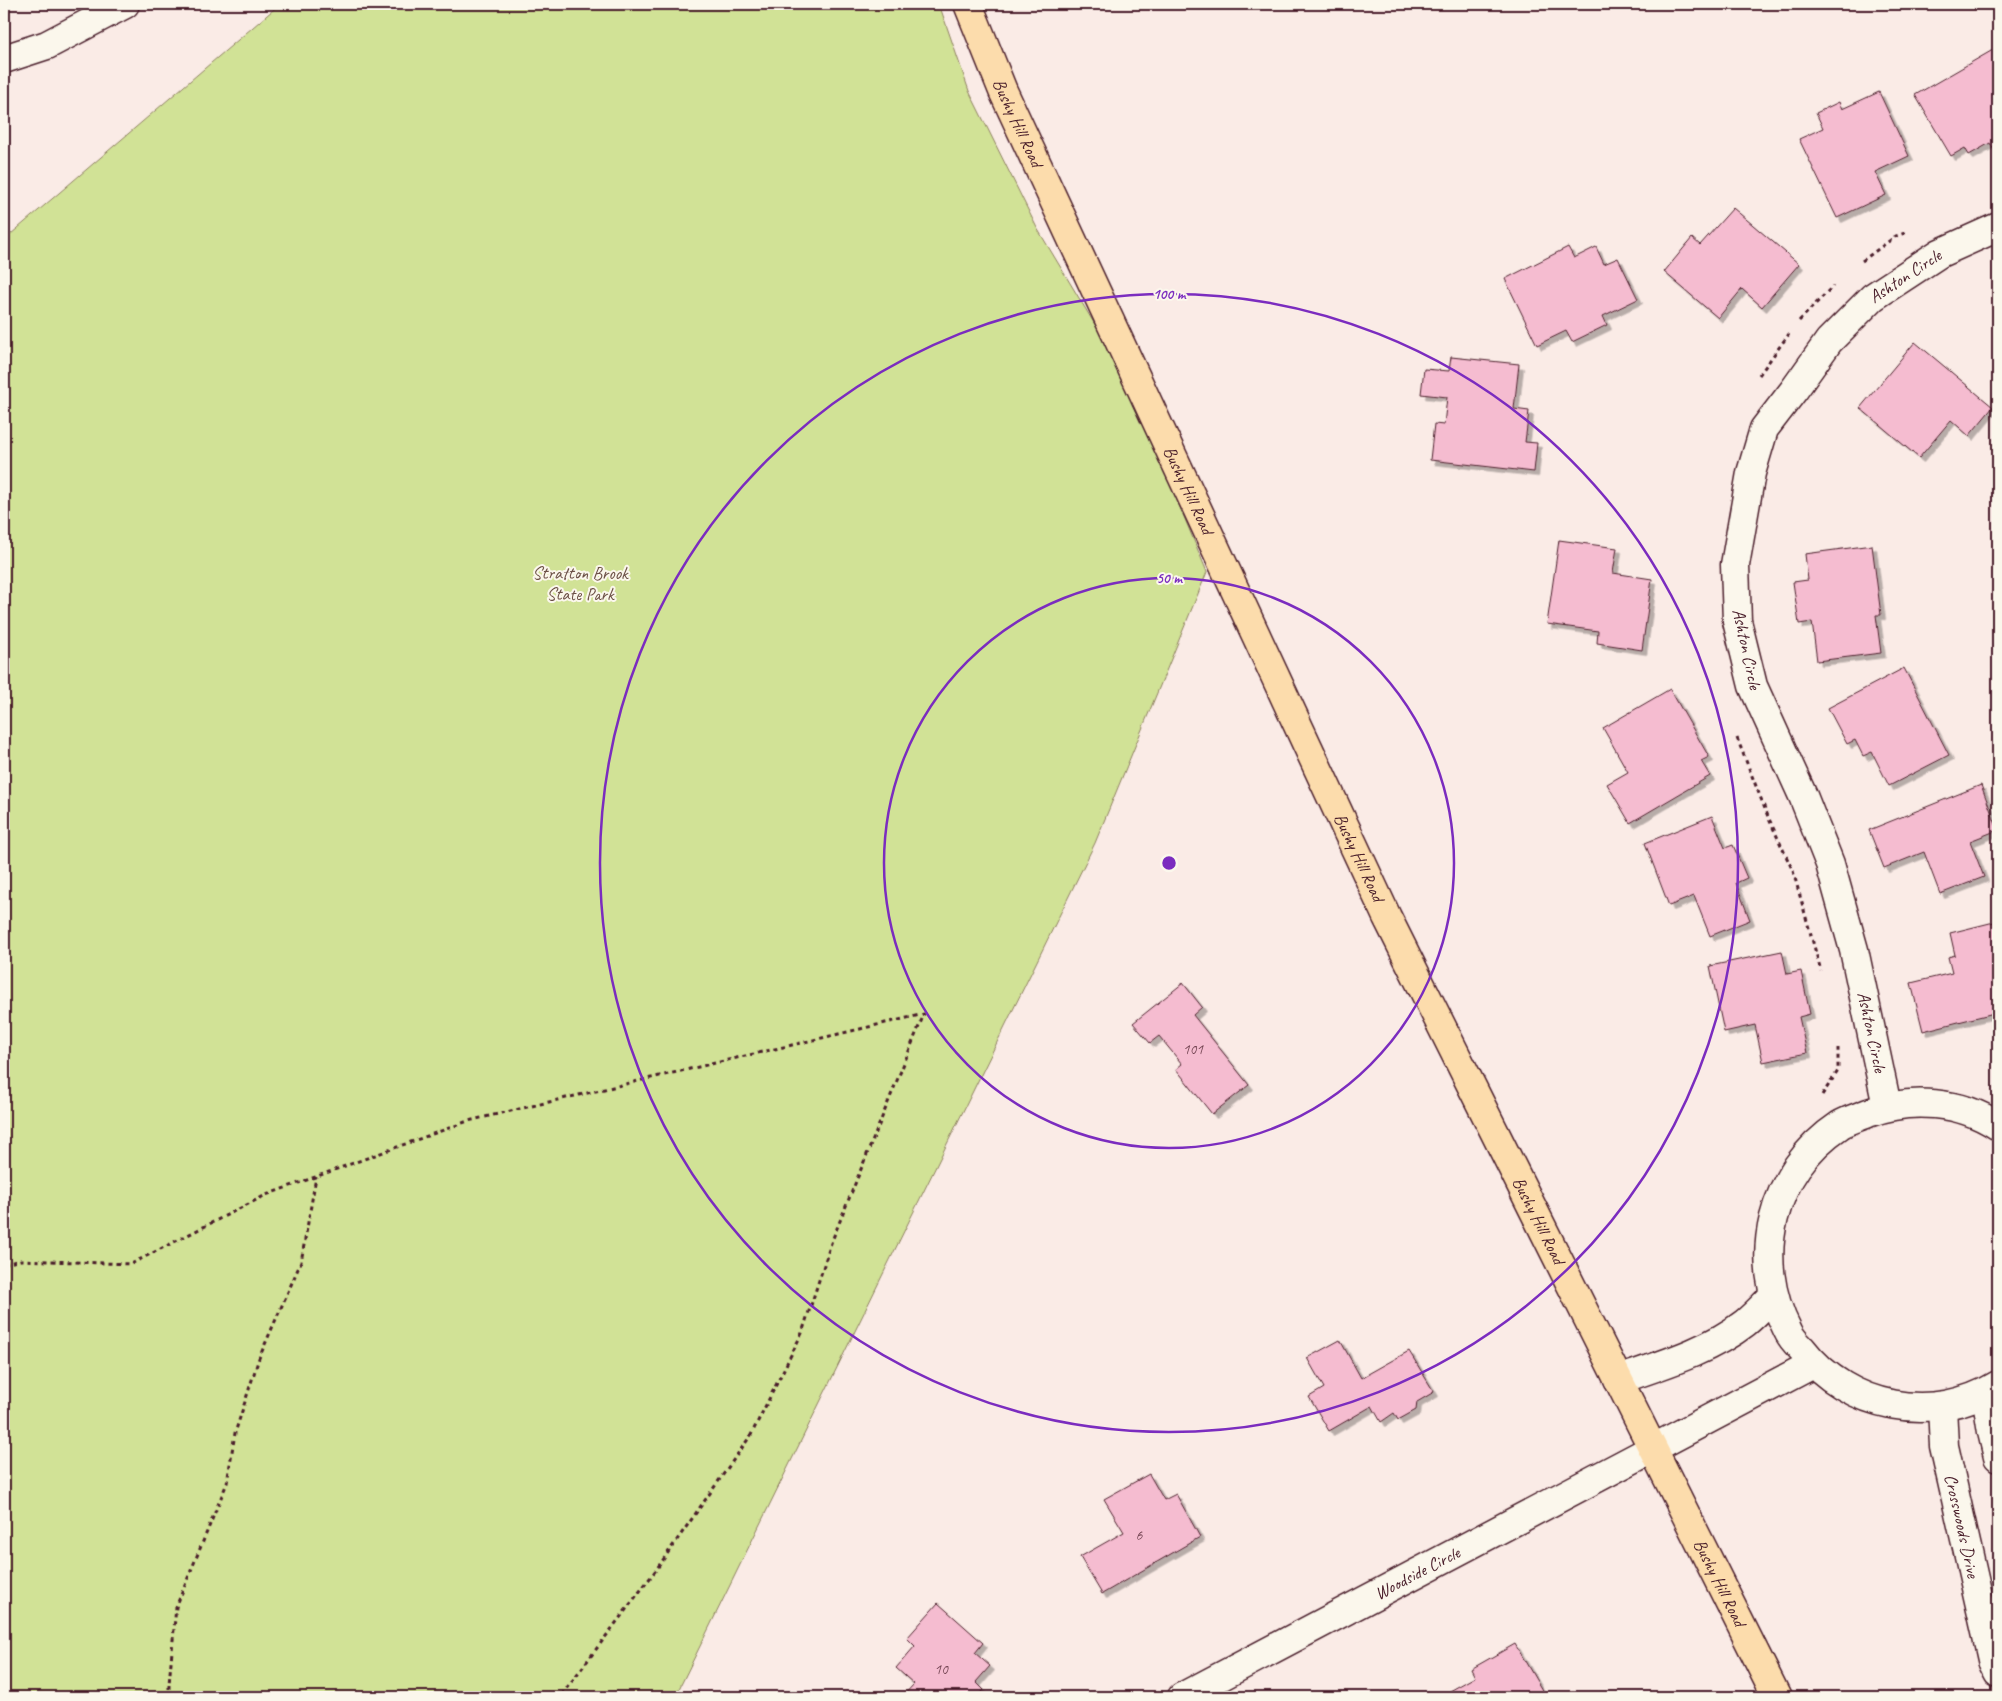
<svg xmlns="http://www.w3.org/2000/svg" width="2002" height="1701" viewBox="0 0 2002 1701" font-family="Caveat,sans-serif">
<defs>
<filter id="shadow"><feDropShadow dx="4.5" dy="4.5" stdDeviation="0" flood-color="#0004"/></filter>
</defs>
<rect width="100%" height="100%" fill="#faebe6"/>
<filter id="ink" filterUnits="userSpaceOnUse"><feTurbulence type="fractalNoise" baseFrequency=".02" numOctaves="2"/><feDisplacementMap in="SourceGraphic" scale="10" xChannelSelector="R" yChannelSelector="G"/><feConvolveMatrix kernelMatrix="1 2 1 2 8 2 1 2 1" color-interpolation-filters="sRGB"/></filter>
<g filter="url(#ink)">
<path fill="#d1e296" stroke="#8e8060" d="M 280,4 L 939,4 L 969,91 L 1037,228 L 1124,373 L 1207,572 L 1095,843 L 675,1697 L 4,1697 L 4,240 Z"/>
<path fill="#f5bcd0" stroke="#4a1f2b" filter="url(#shadow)" d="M 1998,47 L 1998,150 L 1995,152 L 1990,143 L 1969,155 L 1965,148 L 1951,156 L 1915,95 Z
M 1879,92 L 1909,156 L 1875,172 L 1886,195 L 1837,218 L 1799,139 L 1823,128 L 1816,113 L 1839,102 L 1842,109 Z
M 1733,208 L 1799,264 L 1762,307 L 1742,289 L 1718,318 L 1664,272 L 1692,238 L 1700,245 Z
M 1568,247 L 1574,258 L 1596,247 L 1604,264 L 1618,258 L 1638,299 L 1603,316 L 1607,325 L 1572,342 L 1566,331 L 1537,345 L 1505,279 Z
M 1915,342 L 1993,407 L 1969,436 L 1951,420 L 1919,458 L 1860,408 Z
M 1451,357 L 1519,364 L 1514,409 L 1529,411 L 1525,442 L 1537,443 L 1534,472 L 1430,460 L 1434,424 L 1444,425 L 1447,397 L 1421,394 L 1424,369 L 1449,371 Z
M 1559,540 L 1617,548 L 1613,573 L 1652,579 L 1642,650 L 1597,643 L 1598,631 L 1547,624 Z
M 1872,545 L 1881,615 L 1876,615 L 1881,653 L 1817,661 L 1812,622 L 1799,624 L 1793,582 L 1808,580 L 1805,554 Z
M 1904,668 L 1949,755 L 1889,786 L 1872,752 L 1863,756 L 1855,740 L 1847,744 L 1828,708 Z
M 1670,689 L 1709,757 L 1701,761 L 1710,776 L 1630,823 L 1607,784 L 1628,772 L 1603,728 Z
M 1981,785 L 1998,830 L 1970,841 L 1984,877 L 1940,894 L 1924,852 L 1884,868 L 1869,830 Z
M 1712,816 L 1725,848 L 1733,845 L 1747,878 L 1736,883 L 1750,920 L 1710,936 L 1694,896 L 1669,906 L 1645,843 Z
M 1998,921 L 1998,1012 L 1923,1031 L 1911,983 L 1952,973 L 1948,957 L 1955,955 L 1950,933 Z
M 1782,951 L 1787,974 L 1801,971 L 1810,1014 L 1799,1017 L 1807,1053 L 1763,1062 L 1755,1025 L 1724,1032 L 1710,966 Z
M 1183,983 L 1202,1007 L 1193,1015 L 1249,1085 L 1212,1114 L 1176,1069 L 1182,1064 L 1159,1036 L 1150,1043 L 1133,1023 Z
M 1340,1340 L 1361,1378 L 1409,1351 L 1434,1392 L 1417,1402 L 1416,1410 L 1398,1420 L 1394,1413 L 1381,1422 L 1372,1406 L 1329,1431 L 1309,1397 L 1324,1388 L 1307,1358 Z
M 1149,1474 L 1164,1500 L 1176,1494 L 1200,1537 L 1102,1594 L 1080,1557 L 1124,1532 L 1104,1499 Z
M 938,1603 L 983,1643 L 975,1653 L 990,1666 L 976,1682 L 984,1690 L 977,1697 L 902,1697 L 914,1684 L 896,1668 L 915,1646 L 907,1638 Z
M 1515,1644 L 1546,1697 L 1454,1697 L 1450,1691 L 1475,1677 L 1471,1669 Z"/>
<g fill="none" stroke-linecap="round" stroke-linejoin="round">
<defs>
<g id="minor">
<path d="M 4,59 L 47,45 L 125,4"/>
<path id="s1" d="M 1887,1106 L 1854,950 L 1830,864 L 1803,796 L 1753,686 L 1737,621 L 1735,565 L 1751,473 L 1764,429 L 1794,390 L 1829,341 L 1873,297 L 1940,253 L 1998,227"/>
<path d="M 1998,1126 C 1961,1101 1910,1097 1868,1113 C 1859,1117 1848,1120 1840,1125 C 1771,1171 1750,1258 1788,1331 C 1791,1338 1797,1344 1802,1349 C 1848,1409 1933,1425 1998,1385"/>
<path d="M 1618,1380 C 1661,1365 1709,1351 1745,1323 C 1755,1315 1764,1305 1773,1296"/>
<path d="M 1986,1393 L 1992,1432 L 1998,1457"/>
<path id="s2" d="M 1942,1407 L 1944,1446 L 1993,1663 L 1998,1673"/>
<path id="s3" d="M 1182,1697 L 1813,1364"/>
</g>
<g id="major">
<path id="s4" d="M 968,4 L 1003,91 L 1387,917 L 1777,1697"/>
</g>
</defs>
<use href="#minor" stroke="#4a1f2b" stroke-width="31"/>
<use href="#major" stroke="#4a1f2b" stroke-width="31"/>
<path stroke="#4a1f2b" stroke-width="3" stroke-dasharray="4 4" stroke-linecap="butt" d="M 1862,261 L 1896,236 L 1905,233
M 1799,321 L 1833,286
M 1759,375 L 1789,334
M 1737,738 L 1769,819 L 1793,871 L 1821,971
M 1822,1095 L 1838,1071 L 1838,1048
M 4,1264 L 21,1260 L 131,1264 L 266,1195 L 468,1121 L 924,1014 L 831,1243 L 802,1333 L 751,1435 L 653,1574 L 560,1697
M 169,1697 L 169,1684 L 176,1607 L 227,1483 L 235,1433 L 259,1358 L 301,1262 L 316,1177"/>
<use href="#minor" stroke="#fbf7ec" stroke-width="28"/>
<use href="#major" stroke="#fcdcac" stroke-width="28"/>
</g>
</g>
<g fill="none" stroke="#7b2cbf" stroke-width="2.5">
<circle cx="1169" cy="863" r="285"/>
<circle cx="1169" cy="863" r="569"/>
</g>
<g text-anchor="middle" stroke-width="4" stroke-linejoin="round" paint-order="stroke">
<g font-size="15" fill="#754654">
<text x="1193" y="1054">101</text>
<text x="1139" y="1540">6</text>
<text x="941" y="1674">10</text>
</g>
<g font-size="18" fill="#4a1f2b" stroke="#fbf7ec">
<text dy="6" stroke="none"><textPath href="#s4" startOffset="129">Bushy Hill Road</textPath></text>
<text dy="6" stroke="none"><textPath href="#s1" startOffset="915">Ashton Circle</textPath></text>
<text dy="6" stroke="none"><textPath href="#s4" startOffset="534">Bushy Hill Road</textPath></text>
<text transform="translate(1747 649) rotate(78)" y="6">Ashton Circle</text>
<text dy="6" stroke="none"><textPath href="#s4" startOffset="939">Bushy Hill Road</textPath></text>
<text transform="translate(1872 1032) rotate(78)" y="6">Ashton Circle</text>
<text dy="6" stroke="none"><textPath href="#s4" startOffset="1344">Bushy Hill Road</textPath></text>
<text dy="6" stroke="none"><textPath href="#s2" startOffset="121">Crosswoods Drive</textPath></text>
<text dy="6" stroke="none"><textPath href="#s3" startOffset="266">Woodside Circle</textPath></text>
<text dy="6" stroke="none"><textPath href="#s4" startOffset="1749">Bushy Hill Road</textPath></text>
</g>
<g font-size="18" fill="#6c5046" stroke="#fbf7ec">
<text x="580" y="579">Stratton Brook<tspan x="580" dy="21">State Park</tspan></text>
</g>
</g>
<circle cx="1169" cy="863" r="8" fill="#7b2cbf" stroke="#fbf7ec" stroke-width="2.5"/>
<g font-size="15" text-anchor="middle" font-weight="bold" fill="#7b2cbf" stroke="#fbf7ec" stroke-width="4" stroke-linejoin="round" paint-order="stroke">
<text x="1169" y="299">100 m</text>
<text x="1169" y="583">50 m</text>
</g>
<rect width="2002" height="1701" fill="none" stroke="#fbf7ec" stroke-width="20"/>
<rect x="10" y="10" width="1982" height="1681" fill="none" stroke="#4a1f2b" stroke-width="2" filter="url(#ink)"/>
</svg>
